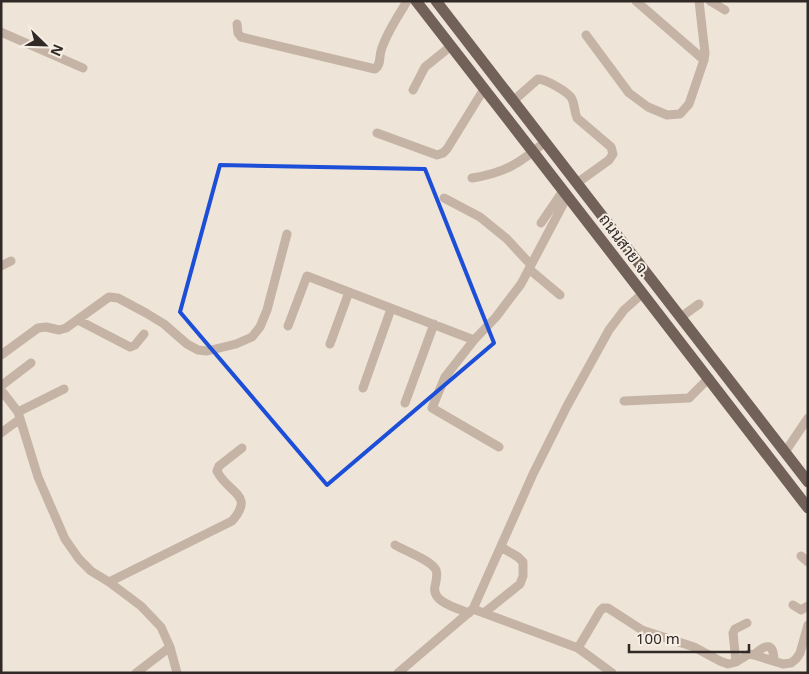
<svg xmlns="http://www.w3.org/2000/svg" width="809" height="674" viewBox="0 0 809 674" font-family="'Noto Sans',Sarabun,sans-serif">
<rect width="100%" height="100%" fill="#eee4d8"/>
<g fill="none" stroke-linecap="round" stroke-linejoin="round">
<path stroke="#c5b4a6" stroke-width="9" d="M 636,1 L 704,60
M 710,1 L 725,10
M 237,24 L 238,33 L 241,37 L 375,69 C 381,65 379,58 381,51 C 386,33 398,17 407,1
M 1,32 L 83,68
M 586,35 L 629,93 L 648,107 L 667,115 L 680,114 L 689,104 L 704,60 L 705,53 L 699,1
M 413,90 L 425,67 L 451,46
M 513,101 L 538,79 C 545,79 569,92 572,99 C 575,105 574,111 577,118 L 611,147 L 613,154 L 609,160 L 577,183
M 377,133 L 437,155 L 443,153 L 447,149 L 484,89
M 472,178 C 505,173 520,163 545,142
M 444,198 L 480,217 L 507,239 L 531,265
M 541,223 L 563,191
M 1,266 L 11,261
M 529,269 L 560,295
M 681,317 L 699,304
M 78,320 L 130,347 L 135,345 L 144,334
M 288,326 L 307,276 L 474,340
M 330,344 L 349,292
M 1,355 L 38,328 L 46,327 L 59,330 L 66,328 L 109,297 L 118,298 L 146,313 L 164,324 L 187,344 L 198,350 L 207,351 L 236,344 L 252,337 L 260,327 L 267,310 L 287,234
M 1,386 L 31,363
M 363,388 L 391,309
M 1,390 L 18,412 L 38,477 L 65,539 L 79,559 L 91,571 L 109,582 L 141,606 L 161,627 L 170,647 L 177,673
M 624,401 L 689,398 L 709,378
M 405,403 L 434,324
M 18,412 L 64,389
M 1,433 L 20,419
M 499,447 L 432,408 L 445,377 L 474,340 L 496,317 L 521,284 L 567,197
M 785,452 L 808,418
M 395,545 C 405,551 431,560 436,570 C 438,575 436,581 435,586 C 431,602 457,608 469,613
M 801,556 L 808,562
M 109,582 L 232,521 C 256,494 227,493 217,471 L 219,466 L 242,448
M 793,605 L 801,610 L 808,606
M 473,609 L 578,648 L 612,673
M 484,613 L 520,584 L 523,576 L 523,562 L 518,557 L 501,547
M 578,648 L 600,611 L 603,608 L 608,608 L 642,630 L 694,647 L 720,661 L 728,664 L 736,662 L 749,654 L 754,655 L 783,664 L 791,663 L 796,659 L 800,653 L 808,625
M 754,655 C 766,643 774,643 774,661
M 736,662 L 733,633 L 735,629 L 747,623
M 136,673 L 170,647
M 398,673 L 473,609 L 533,474 L 567,406 L 609,330 L 624,310 L 642,294"/>
<path stroke="#726158" stroke-width="11" d="M 416,1 C 547,170 678,338 808,508
M 436,1 L 808,482"/>
</g>
<path fill="none" stroke="#1d4ed8" stroke-width="4" stroke-linejoin="round" d="M 220,165 L 425,169 L 494,343 L 327,485 L 180,312 Z"/>
<g text-anchor="middle" stroke-width="4" stroke-linejoin="round" paint-order="stroke">
<g font-size="16" fill="#312926" stroke="#f6eee4">
<text transform="translate(625 245) rotate(53)" y="6">ถนนสาย จ.</text>
</g>
</g>
<rect width="809" height="674" fill="none" stroke="#312926" stroke-width="5"/>
<g transform="translate(45 45) rotate(113)" stroke="#f6eee4" stroke-width="4" paint-order="stroke">
<path d="M0-4L9 19L0 12L-9 19Z" fill="#312926"/>
<text y="-8" font-size="14" font-weight="bold" text-anchor="middle" fill="#312926">N</text>
</g>
<path d="M629 644v8h120v-8" fill="none" stroke="#312926" stroke-width="2.5"/>
<text x="636" y="644" font-size="15" fill="#312926" stroke="#f6eee4" stroke-width="4" paint-order="stroke">100 m</text>
</svg>
